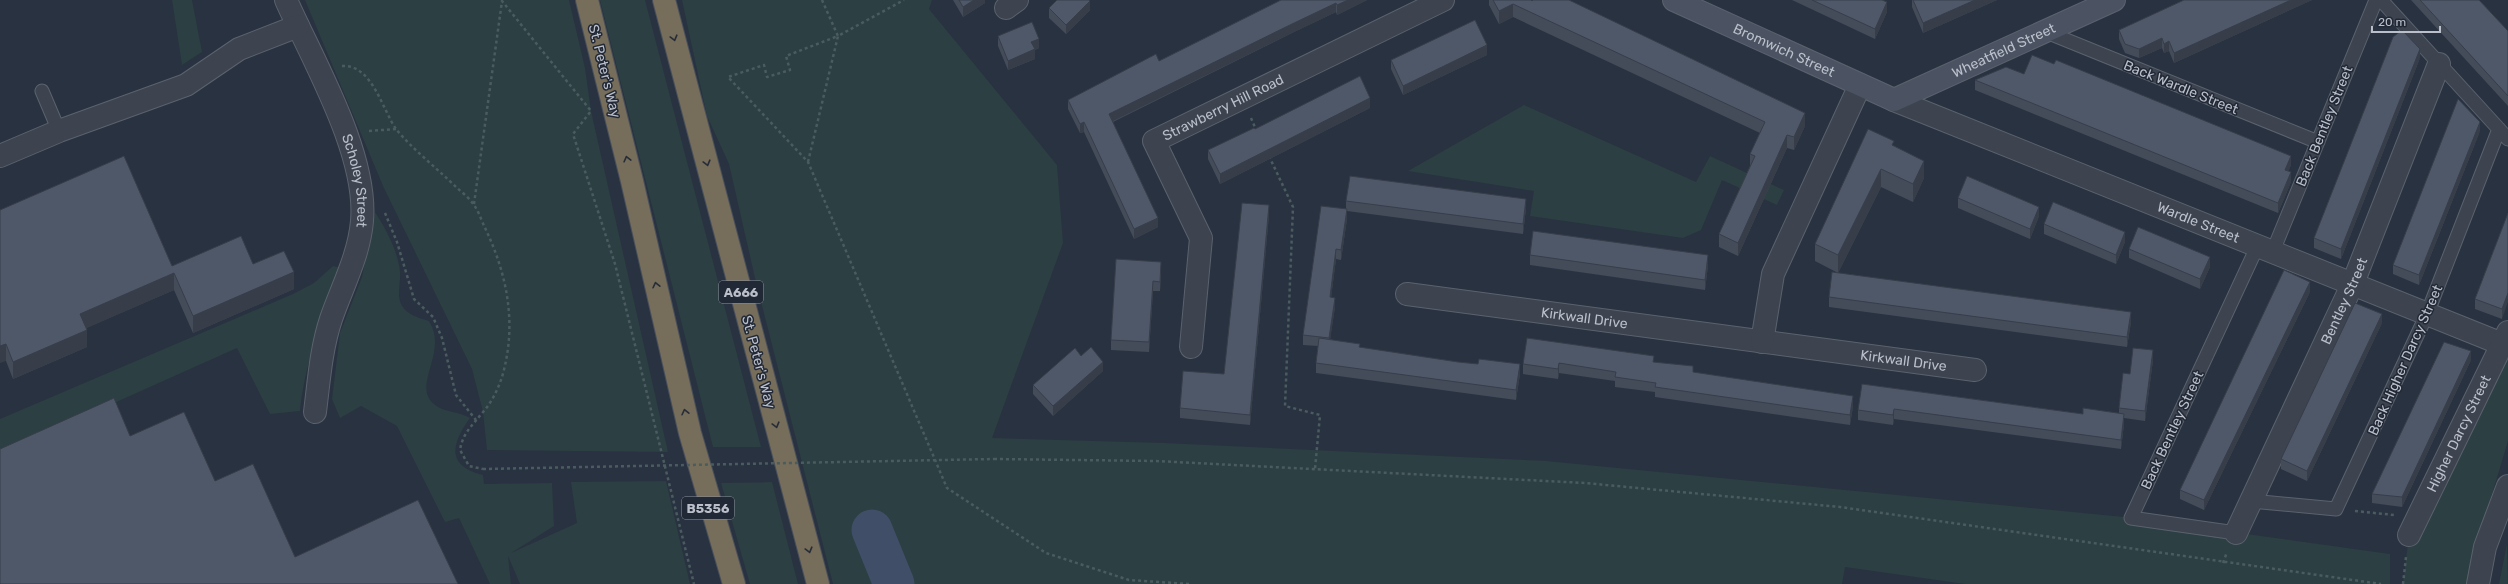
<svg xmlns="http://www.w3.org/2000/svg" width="2508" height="584" viewBox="0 0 2508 584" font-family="Rubik,sans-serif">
<rect width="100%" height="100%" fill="#293240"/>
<path fill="#2c3f42" d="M 172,0 L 192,0 L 202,52 L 182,65 Z
M 305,0 L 569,0 L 585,68 L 591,111 L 668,452 L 487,450 L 483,412 L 472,369 L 383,186 Z
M 600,0 L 645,0 L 761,447 L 713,447 Z
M 682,0 L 932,0 L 929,9 L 1057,165 L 1063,243 L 992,438 L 1164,443 L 1546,461 L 2124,517 L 2390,554 L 2390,584 L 1965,584 L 1845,567 L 1842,584 L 833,584 L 755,278 L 729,164 L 707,116 Z
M 1524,105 L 1696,182 L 1710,156 L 1784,190 L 1777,205 L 1722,180 L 1701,230 L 1683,238 L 1530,216 L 1534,191 L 1408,171 Z
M 375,212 C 386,229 398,251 400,272 C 401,284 396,295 402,306 C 408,315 419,318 429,321 C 449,352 411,385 434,404 C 444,413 459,411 470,418 C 452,443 445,466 483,475 L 484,484 L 552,483 L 554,526 L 511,553 L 577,523 L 571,482 L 666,481 L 690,584 L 520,584 L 508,556 L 511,584 L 490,584 L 459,518 L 445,522 L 397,426 L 361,406 L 340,418 L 332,399 L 340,333 L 362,277 Z
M 333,266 L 342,268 C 324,315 305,360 300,411 L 270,414 L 237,348 L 0,454 L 0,419 L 293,294 L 314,283 Z
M 2502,356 L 2508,358 L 2508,441 L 2478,541 L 2468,584 L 2403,584 L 2409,535 Z
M 772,482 L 798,584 L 750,584 L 721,483 Z
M 2507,544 L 2508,584 L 2499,584 Z"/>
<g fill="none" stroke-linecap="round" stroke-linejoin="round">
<path stroke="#404e68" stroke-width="41" d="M 872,530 L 894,584"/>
<defs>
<path id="lane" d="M 2381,0 L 2508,139
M 2044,31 L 2318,142
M 42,91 L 59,131
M 2273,251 L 2376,0
M 2251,501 L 2336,509 L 2427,314 L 2499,129
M 2236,533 L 2131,518 L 2258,245"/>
<g id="street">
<path id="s1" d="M 286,0 C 313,61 368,154 362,221 C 359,256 342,287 331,319 C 321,349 319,380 315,412"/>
<path d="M 1006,8 L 1017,0"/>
<path id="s2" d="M 1894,100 L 2502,344"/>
<path d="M 0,156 L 59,131 L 186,85 L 239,49 L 298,26"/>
<path id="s3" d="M 1407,294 L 1975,370"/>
<path d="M 1762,342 L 1773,274 L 1860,85"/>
<path id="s4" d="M 1191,347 L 1201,238 L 1154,141 L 1443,0"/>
<path id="s5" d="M 2236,533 L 2353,283 L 2439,64"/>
<path id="s6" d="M 2409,535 L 2508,332"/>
<path d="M 2478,584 L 2485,547 L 2508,486"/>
</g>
<g id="secondary">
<path id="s7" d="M 1674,0 L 1894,100 L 2114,0"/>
</g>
<path id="highway" d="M 587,0 L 632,181 L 690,433 L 734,584
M 664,0 L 818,584"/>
</defs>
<use href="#lane" stroke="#5b626e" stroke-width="15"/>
<use href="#street" stroke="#5b626e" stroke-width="24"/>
<use href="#secondary" stroke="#5b626e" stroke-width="24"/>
<use href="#highway" stroke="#484f5b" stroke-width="24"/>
<path stroke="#4b5c60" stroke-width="2.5" stroke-dasharray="3 3" stroke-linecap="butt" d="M 822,0 L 838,36 L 786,56 L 790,70 L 767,77 L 764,65 L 728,77 L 808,162 L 947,488 L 1046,553 L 1129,580 L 1189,584
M 342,66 C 372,64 382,109 396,129 C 411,148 439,170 457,188 C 463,193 470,199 474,205 C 479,212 482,222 486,230 C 508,277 517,326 502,377 C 498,389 492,402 483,412 C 473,425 463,432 460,450 L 469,466 L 483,469
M 1251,118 L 1257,132
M 369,131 L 396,129
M 1269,156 L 1293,207 L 1285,406 L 1320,415 L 1315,469
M 808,162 L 838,36 L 904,0
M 474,204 L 502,1 L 591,111 L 573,134 L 615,264 L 694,584
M 385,213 L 397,242 L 414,299 L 433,317 L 442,338 L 456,395 L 476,420
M 994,459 L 1156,461 L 1585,483 L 1840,507 L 2381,584
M 2355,511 L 2394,515
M 2223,563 L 2227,552
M 2403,584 L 2406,557"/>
<use href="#lane" stroke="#3d4450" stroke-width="13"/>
<use href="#street" stroke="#3d4450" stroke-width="22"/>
<use href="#secondary" stroke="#4b5363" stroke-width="22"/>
<use href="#highway" stroke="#766d5b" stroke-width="22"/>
<path stroke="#4b5c60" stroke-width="2.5" stroke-dasharray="3 3" stroke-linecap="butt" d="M 483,469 L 994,459"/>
</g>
<path fill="#444c5a" d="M 953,0 L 985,0 L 985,3 L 963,17 Z
M 1281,0 L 1367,0 L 1337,15 L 1336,12 L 1292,33 L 1113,122 L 1158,227 L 1134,239 L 1084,132 L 1080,133 L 1068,109 L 1068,100 L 1159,61 Z
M 1489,0 L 1531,0 L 1532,1 L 1805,126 L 1794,150 L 1787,148 L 1738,256 L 1719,247 L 1719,234 L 1750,166 L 1750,154 L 1760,133 L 1513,17 L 1499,24 L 1489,5 Z
M 1792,0 L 1882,0 L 1887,12 L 1875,39 Z
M 1912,0 L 1997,0 L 1923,33 L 1912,7 Z
M 2184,0 L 2312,0 L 2174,63 L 2169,51 L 2164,53 L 2162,48 L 2139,58 L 2125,53 L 2119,39 L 2119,30 Z
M 2411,0 L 2479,0 L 2508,31 L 2508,106 Z
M 1049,8 L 1090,10 L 1066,34 L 1049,18 Z
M 998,36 L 1039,48 L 1035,50 L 1035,59 L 1008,70 L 998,46 Z
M 1487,55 L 1403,95 L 1391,69 L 1391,60 Z
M 2420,58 L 2341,259 L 2314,248 L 2314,238 Z
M 2024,74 L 2291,165 L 2288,171 L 2291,182 L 2278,213 L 1975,90 L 1975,80 Z
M 1370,108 L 1220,184 L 1208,159 L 1208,150 L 1255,129 Z
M 2480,131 L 2419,285 L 2393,274 L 2393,265 Z
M 1894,146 L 1924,178 L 1913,202 L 1881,187 L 1838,273 L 1815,261 L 1815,244 Z
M 1958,198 L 2039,216 L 2030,239 L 1958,208 Z
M 1346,201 L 1526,208 L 1523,234 L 1347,211 L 1347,219 L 1341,260 L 1336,259 L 1331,297 L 1335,307 L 1330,339 L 1360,348 L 1520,374 L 1516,400 L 1316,373 L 1316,363 L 1318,346 L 1303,345 L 1303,335 L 1346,209 Z
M 0,210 L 172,266 L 253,264 L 294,289 L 193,333 L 174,290 L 86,328 L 87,347 L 13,379 L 6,361 Z
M 2508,213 L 2502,319 L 2475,309 L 2475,299 Z
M 1269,215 L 1250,425 L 1180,418 L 1180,408 L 1224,374 Z
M 2044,224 L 2125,242 L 2116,264 L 2044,234 Z
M 2129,249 L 2210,267 L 2200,289 L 2129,258 Z
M 1530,255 L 1708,265 L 1705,290 L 1530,265 Z
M 1116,259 L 1161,272 L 1160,291 L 1153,291 L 1149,352 L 1111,350 L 1111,340 Z
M 2310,292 L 2204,510 L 2180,499 L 2180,490 Z
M 1829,297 L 2131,322 L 2127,347 L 1829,307 Z
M 2382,323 L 2307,481 L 2281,469 L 2281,459 Z
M 1081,356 L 1103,371 L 1053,416 L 1033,394 L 1033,385 Z
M 2153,360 L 2145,421 L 2124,418 L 2124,424 L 2121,449 L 1894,419 L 1893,425 L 1858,420 L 1858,410 L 1862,384 L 2083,414 L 2119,413 L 2119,408 L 2130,374 Z
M 2471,360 L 2402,507 L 2372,503 L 2372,494 Z
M 1654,362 L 1693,373 L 1853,406 L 1850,425 L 1655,397 L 1655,392 L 1615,387 L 1615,381 L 1559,373 L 1558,379 L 1523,374 L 1523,364 Z"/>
<path fill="#373e4a" d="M 974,0 L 985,0 L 985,3 L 963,17 L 963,7 Z
M 1348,0 L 1367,0 L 1337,15 L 1337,5 Z
M 1975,0 L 1997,0 L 1923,33 L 1923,23 Z
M 2291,0 L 2312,0 L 2174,63 L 2174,53 Z
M 1090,1 L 1090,10 L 1066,34 L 1066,25 Z
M 1887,2 L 1887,12 L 1875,39 L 1875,29 Z
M 1336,3 L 1336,12 L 1292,33 L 1109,123 L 1109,114 L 1292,24 Z
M 1513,4 L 1513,17 L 1499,24 L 1499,11 Z
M 2162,38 L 2162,48 L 2139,58 L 2139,49 Z
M 1039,39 L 1039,48 L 1035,50 L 1035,59 L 1008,70 L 1008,61 L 1031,42 Z
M 2169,41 L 2169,51 L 2164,53 L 2164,44 Z
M 1487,45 L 1487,55 L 1403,95 L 1403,86 Z
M 2420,49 L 2420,58 L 2341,259 L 2341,249 Z
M 1370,98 L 1370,108 L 1220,184 L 1220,174 Z
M 1805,113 L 1805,126 L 1794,150 L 1794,137 Z
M 1084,122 L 1084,132 L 1080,133 L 1080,124 Z
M 2480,122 L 2480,131 L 2419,285 L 2419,275 Z
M 1787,135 L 1787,148 L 1738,256 L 1738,243 Z
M 2291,156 L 2291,165 L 2285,180 L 2285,170 Z
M 1924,161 L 1924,178 L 1913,202 L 1913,184 Z
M 1881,169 L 1881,187 L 1838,273 L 1838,255 Z
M 2291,172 L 2291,182 L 2278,213 L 2278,203 Z
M 1526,199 L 1526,208 L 1523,234 L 1523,224 Z
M 1269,205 L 1269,215 L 1250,425 L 1250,415 Z
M 2039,207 L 2039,216 L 2030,239 L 2030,229 Z
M 1347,209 L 1347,219 L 1341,260 L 1341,250 Z
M 1158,218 L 1158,227 L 1134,239 L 1134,229 Z
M 2125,232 L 2125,242 L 2116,264 L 2116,255 Z
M 1336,249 L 1336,259 L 1330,307 L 1330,297 Z
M 1708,255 L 1708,265 L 1705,290 L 1705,280 Z
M 2210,257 L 2210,267 L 2200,289 L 2200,279 Z
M 1161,262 L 1161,272 L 1160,291 L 1160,282 Z
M 294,272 L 294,289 L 193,333 L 193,316 Z
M 174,273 L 174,290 L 80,331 L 80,314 Z
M 1153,281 L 1153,291 L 1149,352 L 1149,342 Z
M 2310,282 L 2310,292 L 2204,510 L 2204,500 Z
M 2508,293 L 2508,302 L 2502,319 L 2502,309 Z
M 1335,298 L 1335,307 L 1329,348 L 1329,338 Z
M 2131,312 L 2131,322 L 2127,347 L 2127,337 Z
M 2382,314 L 2382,323 L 2307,481 L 2307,471 Z
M 87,330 L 87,347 L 13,379 L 13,362 Z
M 6,344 L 6,361 L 0,363 L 0,346 Z
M 2153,350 L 2153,360 L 2145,421 L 2145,411 Z
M 2471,351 L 2471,360 L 2402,507 L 2402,497 Z
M 1103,362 L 1103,371 L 1053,416 L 1053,406 Z
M 1559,363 L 1559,373 L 1558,379 L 1558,369 Z
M 1520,364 L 1520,374 L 1516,400 L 1516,390 Z
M 1853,396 L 1853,406 L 1850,425 L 1850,415 Z
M 1894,409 L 1894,419 L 1893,425 L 1893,415 Z
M 2124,414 L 2124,424 L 2121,449 L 2121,440 Z"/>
<path fill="#4f5869" stroke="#373e4a" d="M 959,0 L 974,0 L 963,7 Z
M 1057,0 L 1089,0 L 1090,1 L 1066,25 L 1049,8 Z
M 1281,0 L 1348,0 L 1337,5 L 1336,3 L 1292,24 L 1109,114 L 1158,218 L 1134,229 L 1084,122 L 1080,124 L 1068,100 L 1156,54 L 1159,61 Z
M 1493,0 L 1531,0 L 1532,1 L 1533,0 L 1569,0 L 1805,113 L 1794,137 L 1787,135 L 1738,243 L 1719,234 L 1755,156 L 1750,154 L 1765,122 L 1513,4 L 1499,11 Z
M 1812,0 L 1882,0 L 1887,2 L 1875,29 Z
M 1913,0 L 1975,0 L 1923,23 Z
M 2184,0 L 2291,0 L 2174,53 L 2169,41 L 2164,44 L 2162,38 L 2139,49 L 2125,44 L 2119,30 Z
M 2420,0 L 2479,0 L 2508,31 L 2508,96 Z
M 1475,20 L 1487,45 L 1403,86 L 1391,60 Z
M 1032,22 L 1039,39 L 1031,42 L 1035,49 L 1008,61 L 998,36 Z
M 2402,30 L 2420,49 L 2341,249 L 2314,238 L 2393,37 Z
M 2032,55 L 2054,64 L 2056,60 L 2291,156 L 2285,170 L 2291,172 L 2278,203 L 1975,80 L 2006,67 L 2024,74 Z
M 1360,76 L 1370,98 L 1220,174 L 1208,150 L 1254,128 L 1255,129 Z
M 2458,99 L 2480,122 L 2419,275 L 2393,265 Z
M 1868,129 L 1894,141 L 1892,145 L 1924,161 L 1913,184 L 1881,169 L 1838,255 L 1815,244 Z
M 124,156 L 172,266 L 241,236 L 253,264 L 284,251 L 294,272 L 193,316 L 174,273 L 80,314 L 87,330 L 13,362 L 6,344 L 0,346 L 0,210 Z
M 1350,176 L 1526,199 L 1523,224 L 1346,201 Z
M 1967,176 L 2039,207 L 2030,229 L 1958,198 Z
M 2053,202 L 2125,232 L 2116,255 L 2044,224 Z
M 1242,203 L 1269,205 L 1250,415 L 1180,408 L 1183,371 L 1224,374 Z
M 1321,206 L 1347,209 L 1341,250 L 1336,249 L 1330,297 L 1335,298 L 1329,338 L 1303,335 Z
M 2508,213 L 2508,293 L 2502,309 L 2475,299 Z
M 2138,227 L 2210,257 L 2200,279 L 2129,249 Z
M 1533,231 L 1708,255 L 1705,280 L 1530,255 Z
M 1116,259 L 1161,262 L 1160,282 L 1153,281 L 1149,342 L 1111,340 Z
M 2284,270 L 2310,282 L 2204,500 L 2180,490 Z
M 1832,272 L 2131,312 L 2127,337 L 1829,297 Z
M 2355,303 L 2382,314 L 2307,471 L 2281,459 Z
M 1319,338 L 1360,344 L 1359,347 L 1458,362 L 1478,364 L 1479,359 L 1520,364 L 1516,390 L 1316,363 Z
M 1527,338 L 1654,356 L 1653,362 L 1693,366 L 1693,372 L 1853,396 L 1850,415 L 1655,387 L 1656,383 L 1615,377 L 1616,372 L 1559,363 L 1558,369 L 1523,364 Z
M 2444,342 L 2471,351 L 2402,497 L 2372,494 Z
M 1091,347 L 1103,362 L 1053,406 L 1033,385 L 1075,348 L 1081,356 Z
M 2133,348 L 2153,350 L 2145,411 L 2119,408 L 2123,373 L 2130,374 Z
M 1862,384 L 2083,414 L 2083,408 L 2124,414 L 2121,440 L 1894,409 L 1893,415 L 1858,410 Z
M 114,398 L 130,436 L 184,412 L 215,481 L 253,464 L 295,557 L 418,500 L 458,584 L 0,584 L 0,449 Z"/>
<defs><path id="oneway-chevron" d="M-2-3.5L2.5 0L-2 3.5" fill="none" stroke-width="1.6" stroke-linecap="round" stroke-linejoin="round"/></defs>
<g stroke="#262c38">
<use href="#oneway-chevron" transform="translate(674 38) rotate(75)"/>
<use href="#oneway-chevron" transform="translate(627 159) rotate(-104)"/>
<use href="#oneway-chevron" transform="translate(707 163) rotate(75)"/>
<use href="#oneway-chevron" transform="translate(656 285) rotate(-103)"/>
<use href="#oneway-chevron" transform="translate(685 412) rotate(-103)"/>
<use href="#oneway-chevron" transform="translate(776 425) rotate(75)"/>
<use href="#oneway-chevron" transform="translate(809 550) rotate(75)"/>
</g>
<g text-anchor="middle" stroke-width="3" stroke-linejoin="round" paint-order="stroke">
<g fill="#222936" stroke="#8c929e" stroke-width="1">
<rect x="719" y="281" width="44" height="22" rx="3"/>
<rect x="682" y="497" width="52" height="22" rx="3"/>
</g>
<g font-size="13" font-weight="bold" fill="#babfca">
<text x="741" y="297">A666</text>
<text x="708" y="513">B5356</text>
</g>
<g font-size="14" fill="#babfca" stroke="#222936">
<text dy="5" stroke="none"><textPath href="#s7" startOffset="121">Bromwich Street</textPath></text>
<text dy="5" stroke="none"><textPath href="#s7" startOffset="362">Wheatfield Street</textPath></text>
<text transform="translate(605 71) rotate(76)" y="5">St. Peter's Way</text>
<text transform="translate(2181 87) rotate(22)" y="5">Back Wardle Street</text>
<text dy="5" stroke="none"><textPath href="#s4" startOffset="294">Strawberry Hill Road</textPath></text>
<text transform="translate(2324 126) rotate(-68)" y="5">Back Bentley Street</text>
<text dy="5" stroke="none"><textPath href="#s1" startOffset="195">Scholey Street</textPath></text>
<text dy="5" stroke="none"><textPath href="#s2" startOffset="328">Wardle Street</textPath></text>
<text dy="5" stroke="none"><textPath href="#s5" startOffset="256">Bentley Street</textPath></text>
<text dy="5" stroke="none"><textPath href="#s3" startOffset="179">Kirkwall Drive</textPath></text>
<text transform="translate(2405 360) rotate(-66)" y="5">Back Higher Darcy Street</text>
<text dy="5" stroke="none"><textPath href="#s3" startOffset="501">Kirkwall Drive</textPath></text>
<text transform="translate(759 362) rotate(75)" y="5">St. Peter's Way</text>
<text transform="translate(2172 430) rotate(-65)" y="5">Back Bentley Street</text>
<text dy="5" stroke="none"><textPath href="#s6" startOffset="113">Higher Darcy Street</textPath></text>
</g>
</g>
<path d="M2372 26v6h68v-6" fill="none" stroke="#babfca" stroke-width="2"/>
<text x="2378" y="26" font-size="12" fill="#babfca" stroke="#222936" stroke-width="3" paint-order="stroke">20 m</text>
</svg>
